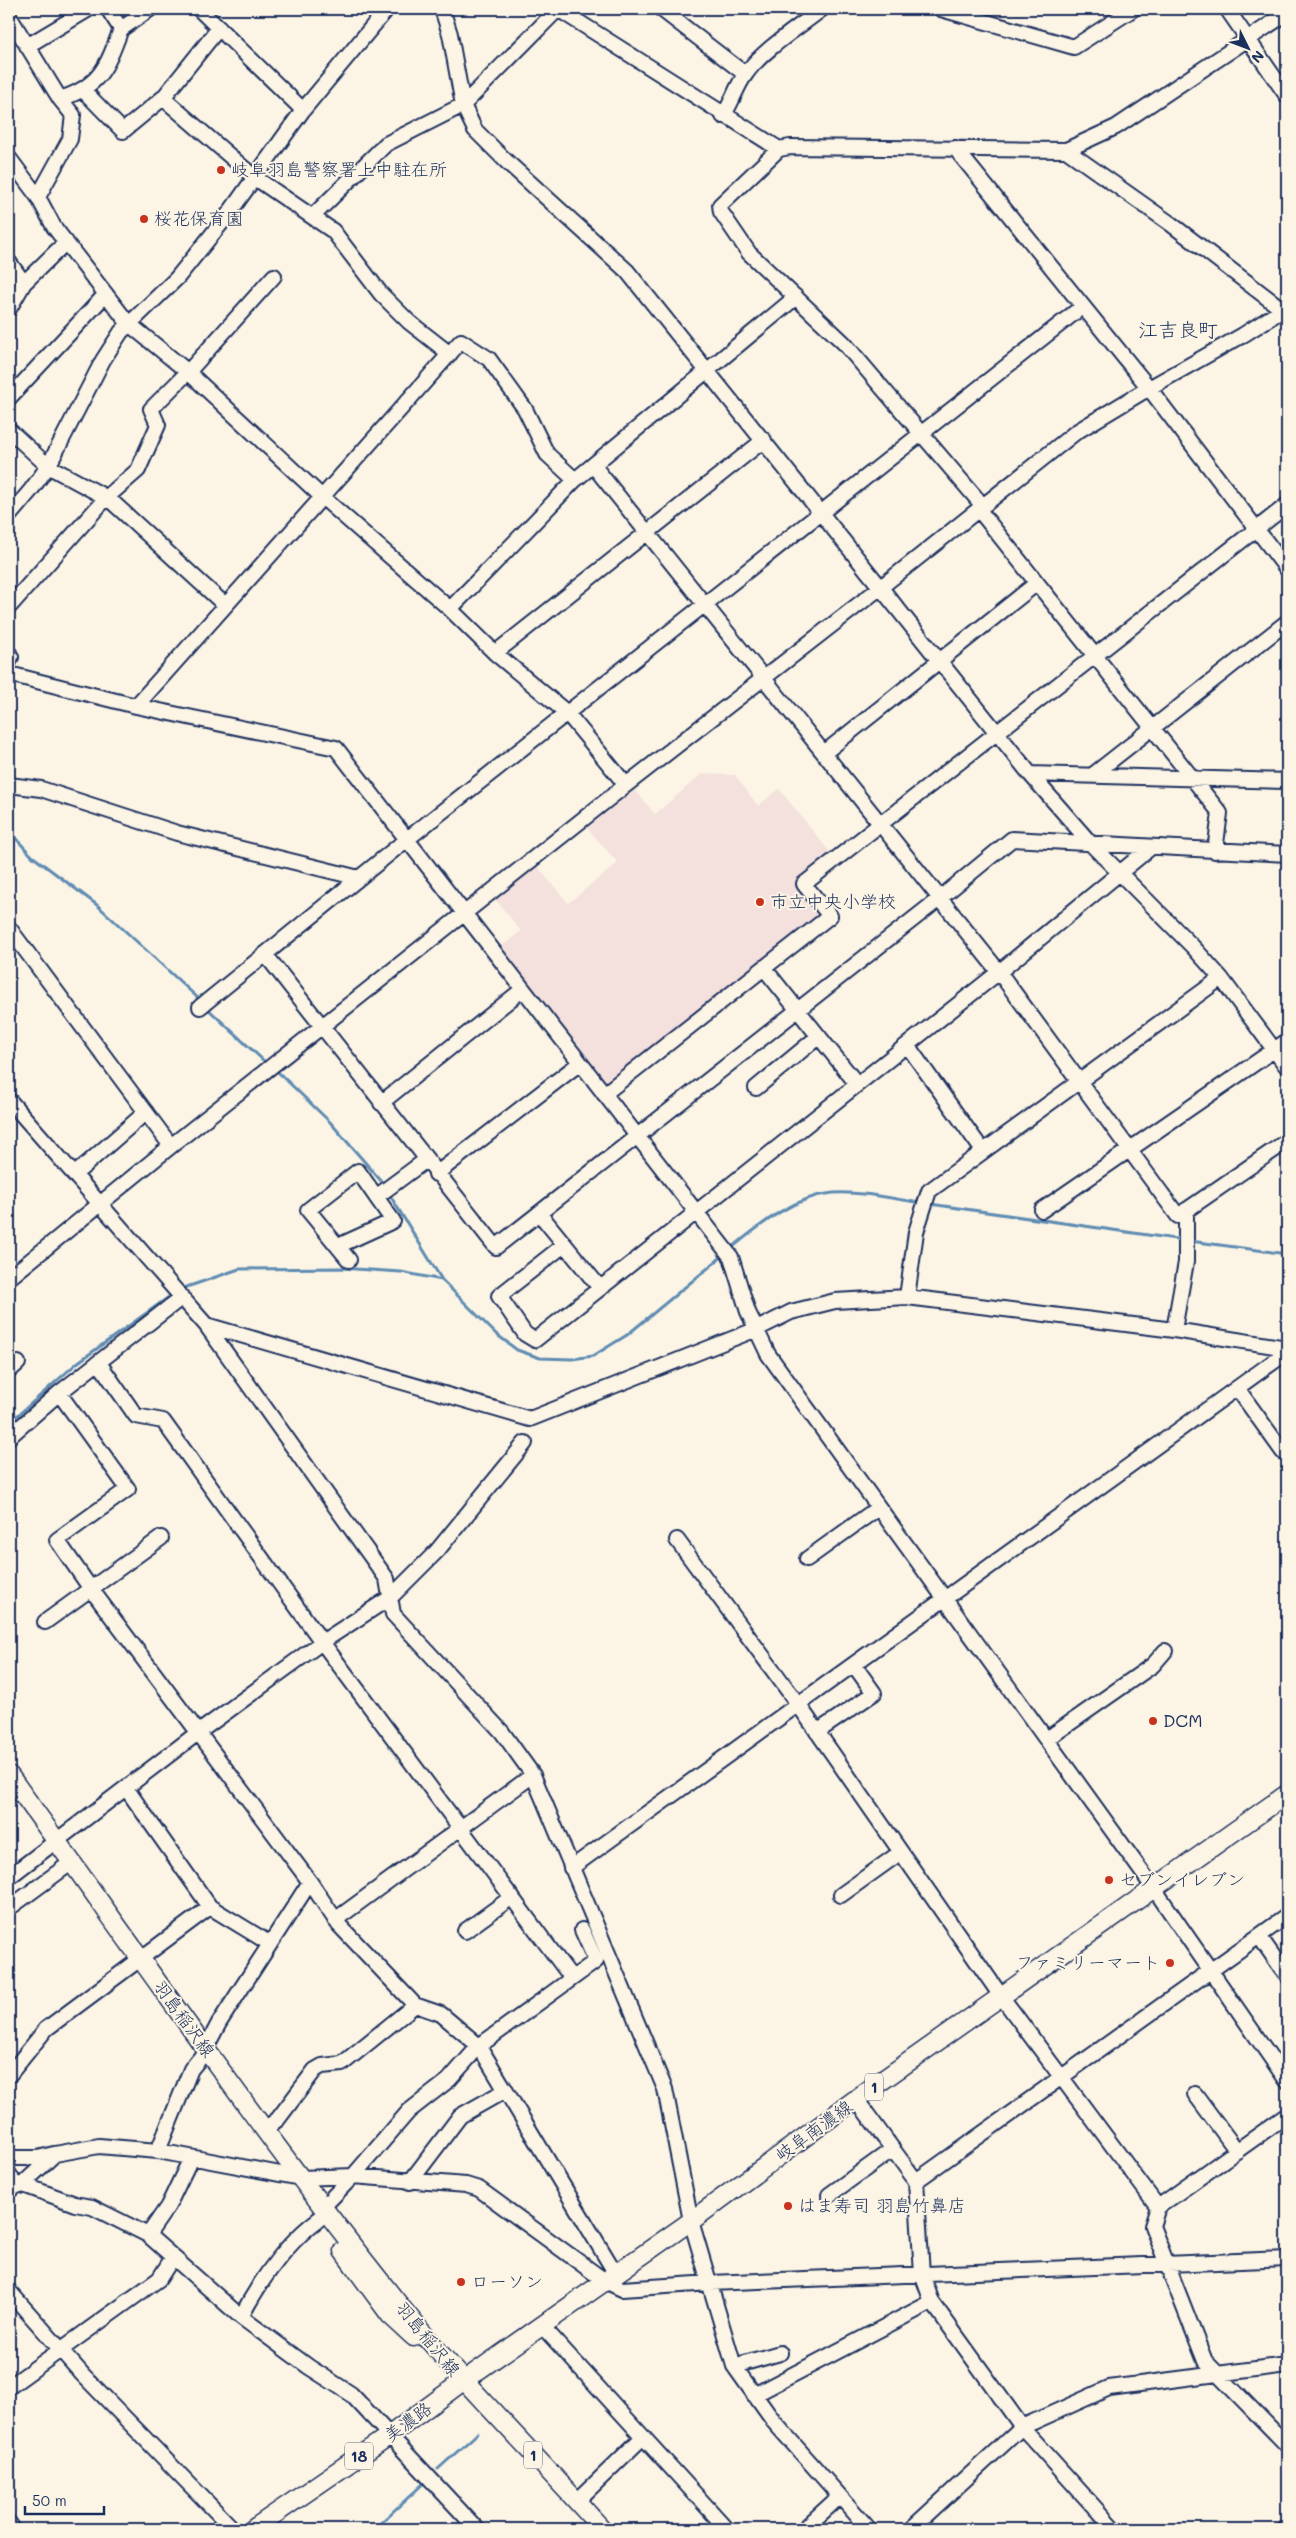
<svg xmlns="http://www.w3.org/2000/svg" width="1296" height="2538" viewBox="0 0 1296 2538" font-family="Mali,'Klee One',sans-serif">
<rect width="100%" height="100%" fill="#fcf5e5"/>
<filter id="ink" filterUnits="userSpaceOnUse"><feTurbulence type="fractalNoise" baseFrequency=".02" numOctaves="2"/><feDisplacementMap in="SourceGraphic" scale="10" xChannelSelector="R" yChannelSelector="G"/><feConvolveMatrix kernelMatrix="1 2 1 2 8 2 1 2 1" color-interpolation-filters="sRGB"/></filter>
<g filter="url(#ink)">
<path fill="#f4e0dd" d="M 702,774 L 735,775 L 758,806 L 779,789 L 834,857 L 800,883 L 823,913 L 608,1083 L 604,1083 L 500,948 L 521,931 L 495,899 L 537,866 L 568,903 L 618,863 L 587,828 L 635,790 L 655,814 Z"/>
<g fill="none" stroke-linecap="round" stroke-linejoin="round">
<path stroke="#5e8bb3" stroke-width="3" d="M 9,831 L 32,856 L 97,905 L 199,999
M 207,1008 L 264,1061
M 279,1073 L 330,1122 L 382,1182
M 391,1197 L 442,1280 L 496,1334 L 517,1350 L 540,1358 L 572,1359 L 593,1356 L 627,1335 L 725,1254
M 930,1204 L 1183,1240
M 1190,1241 L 1287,1254
M 729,1250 C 759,1226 792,1197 833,1193 C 860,1191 894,1199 921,1203
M 181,1289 L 239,1269 L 340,1268 L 401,1272 L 442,1280
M 9,1423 L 77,1363 L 173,1294
M 438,2469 L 478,2433
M 374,2529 L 425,2482"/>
<defs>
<path id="minor" d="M 199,9 L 303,110
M 442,9 L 450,34 L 463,105 L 475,130 L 506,161 L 627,271 L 1030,774 L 1092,845 L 1194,948 L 1221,978 L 1287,1067
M 558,9 L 779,149
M 661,9 L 745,74
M 941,9 L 1074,47 L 1133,9
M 1227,9 L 1287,96
M 9,16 L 60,99 C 101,86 107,66 121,29 L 108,9
M 121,29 L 150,9
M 27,46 L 89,9
M 83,90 L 123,131 L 163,98 L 254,177 L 333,231 L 381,294 L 409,322 L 450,354
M 163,98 L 219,28
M 723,116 C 732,103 736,87 745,75 C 760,52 800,26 822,9
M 955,148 L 1149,388 L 1287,569
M 1066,150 L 1171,224 L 1287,313
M 9,158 L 38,197 L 54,227 L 128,323 L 188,372 L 321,496 L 450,609 L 495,653 L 567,713 L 626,785
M 38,197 L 70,139 L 73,115 L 60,99
M 313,216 L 386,144 L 463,105 L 558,9
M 9,262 L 24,283
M 9,309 L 24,283 L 66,242
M 9,398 L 106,294
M 9,430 L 48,466 L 109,499 L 225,605
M 593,465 L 999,972 L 1178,1216 L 1287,1141
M 983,506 L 844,343 L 749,253 L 721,212 L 720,205 L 779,149 L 790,147 L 1066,150 L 1116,127 L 1287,13
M 979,510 L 1220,813 L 1215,851
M 9,516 L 31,490 L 49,465 L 103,360 L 121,332 L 177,278 L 227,216 L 303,110 L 387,9
M 9,607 L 106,498 L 138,470 L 158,425 L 151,409 L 188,372 L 274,276
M 450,609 L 575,480 L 796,297
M 9,653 L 11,657 L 9,662
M 495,653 L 764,440
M 9,674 L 136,706 L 336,748 L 731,1257 L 748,1312 L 768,1354 L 1155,1890 L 1287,2081
M 136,706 L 461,341 L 489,359 L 525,409 L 547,454 L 575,480
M 824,753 L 1037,583
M 1030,774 L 1287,781
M 1094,774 L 1287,622
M 9,785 L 41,789 L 177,833 L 359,878
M 9,928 L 171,1146
M 265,954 L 496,1247 L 939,899 L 1012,839 L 1287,854
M 764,968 L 857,1084
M 200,1007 L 406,840 L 1083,306
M 907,1045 L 983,1151
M 756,1088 L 819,1036
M 604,1094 L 830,916 L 804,884 L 1287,505
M 9,1100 L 206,1325 L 387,1579 L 393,1614 L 502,1732 L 533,1775 L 665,2089 L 691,2221 L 734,2366 L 774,2422 L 869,2529
M 381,1103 L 522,990
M 436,1174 L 580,1063
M 74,1175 L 146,1112
M 376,1197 L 426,1160
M 1042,1210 L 1287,1041
M 539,1213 L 600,1288
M 564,1245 L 499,1296 L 525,1334 L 535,1340 L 999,972 L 1150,848
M 338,1246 L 393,1221 L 358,1171 L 308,1210 L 349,1260
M 9,1278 L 171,1146 L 626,785 L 881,587 L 1076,432 L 1149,388 L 1243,335 L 1287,307
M 907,1297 L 916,1232 L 929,1191 L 1221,978
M 206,1325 L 530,1419 L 757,1329 L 791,1312 L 835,1301 L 907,1297 L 1174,1330 L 1287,1348
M 1174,1330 L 1186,1262 L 1186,1210
M 99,1363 L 136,1416 L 163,1421 L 322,1642 L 571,1977
M 9,1371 L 18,1363
M 1237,1388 L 1283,1452
M 59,1393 L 128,1489 L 57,1540 L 91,1589 L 310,1882 L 339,1925 L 415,2005 L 441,2014 L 479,2046 L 616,2274
M 9,1437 L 59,1393 L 181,1298
M 677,1540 L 798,1704 L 1001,1996 L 1158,2207 L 1287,2115
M 807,1559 L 878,1508
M 45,1622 L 161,1538
M 817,1732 L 874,1693 L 854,1665
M 1047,1739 L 1153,1665 L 1165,1651
M 126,1788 L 210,1907
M 571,1868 L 1287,1352
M 9,1877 L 199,1732 L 322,1642 L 391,1597 L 437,1551 L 525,1443
M 841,1895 L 901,1852
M 12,1906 L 72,1862
M 335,1920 L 533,1775
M 465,1931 L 512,1897
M 1259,1936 L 1287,1976
M 9,2075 L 46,2029 L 210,1907 L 269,1943
M 1195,2094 L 1237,2151
M 856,2099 L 916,2181
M 265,2129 L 278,2119 L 315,2070 L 322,2066 L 342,2064 L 415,2005
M 158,2151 L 191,2069 L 201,2057 L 219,2023 L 310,1882
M 9,2158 L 38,2158 L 54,2154
M 9,2174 L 16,2186
M 410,2182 L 460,2116 L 506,2090
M 25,2186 L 26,2181 L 55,2154 L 99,2146 L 158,2151 L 301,2178 L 353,2176 L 466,2185 L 479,2189 L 605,2281 L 622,2289 L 711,2283 L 1287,2259
M 9,2190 L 21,2184 L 75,2204 L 92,2207 L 148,2235 L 241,2317 L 309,2367 L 351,2394 L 477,2529
M 829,2195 L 893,2149
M 323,2207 L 353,2176 L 409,2111 L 449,2080 L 479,2046 L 596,1961 L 582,1930
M 1158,2207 L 1152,2226 L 1205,2361 L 1287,2445
M 148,2235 L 168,2206 L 191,2158
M 9,2291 L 83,2375 L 233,2529
M 241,2317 C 260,2281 285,2244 319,2219
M 542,2326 L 727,2529
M 734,2366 L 780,2353
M 9,2387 L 159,2279 L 173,2257
M 754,2395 L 932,2302
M 577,2501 L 643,2437
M 9,2523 L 13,2529
M 804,2529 L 839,2497
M 911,2529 L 1022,2427 L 1109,2388 L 1287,2365
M 1114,2529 L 1022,2427 L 932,2302 L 922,2274 L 916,2181 L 1287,1916
M 1285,2529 L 1287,2527"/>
<path id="major" d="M 9,1775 C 138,1953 263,2136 401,2307 C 464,2385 536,2455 602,2529
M 343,2251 L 390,2315 L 414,2337
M 253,2529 L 390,2435 L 463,2381 L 691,2221 L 856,2099 L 1287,1794"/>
</defs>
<use href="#minor" stroke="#1b2f5e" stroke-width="18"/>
<use href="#major" stroke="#1b2f5e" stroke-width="21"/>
<use href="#minor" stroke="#fcf5e5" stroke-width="14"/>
<use href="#major" stroke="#fcf5e5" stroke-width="18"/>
</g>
</g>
<g fill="#c8321e" stroke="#fcf5e5" stroke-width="2">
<circle cx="221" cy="170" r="5"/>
<circle cx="144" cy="219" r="5"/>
<circle cx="760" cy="902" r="5"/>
<circle cx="1153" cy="1721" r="5"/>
<circle cx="1109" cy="1880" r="5"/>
<circle cx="1170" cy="1963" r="5"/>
<circle cx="788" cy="2206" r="5"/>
<circle cx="461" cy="2282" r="5"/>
</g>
<g text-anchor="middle" stroke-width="4" stroke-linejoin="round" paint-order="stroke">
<g fill="#fcf5e5" stroke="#5e6a86" stroke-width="1">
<rect x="865" y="2073.5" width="18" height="27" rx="4"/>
<rect x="524" y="2441.5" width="18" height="27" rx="4"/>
<rect x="345" y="2442.5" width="28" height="27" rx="4"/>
</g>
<g font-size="16" font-weight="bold" fill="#1b2f5e">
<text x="874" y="2093">1</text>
<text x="533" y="2461">1</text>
<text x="359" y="2462">18</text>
</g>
<g font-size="18" fill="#1b2f5e" stroke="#fcf5e5" text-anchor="start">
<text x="231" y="176">岐阜羽島警察署上中駐在所</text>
<text x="154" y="225">桜花保育園</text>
<text x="770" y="908">市立中央小学校</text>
<text x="1163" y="1727">DCM</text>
<text x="1119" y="1886">セブンイレブン</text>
<text x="1160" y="1969" text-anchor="end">ファミリーマート</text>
<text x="798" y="2212">はま寿司 羽島竹鼻店</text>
<text x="471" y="2288">ローソン</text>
</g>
<g font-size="18" fill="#1b2f5e" stroke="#fcf5e5">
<text transform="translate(184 2019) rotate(54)" y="6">羽島稲沢線</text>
<text transform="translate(814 2131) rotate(-36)" y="6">岐阜南濃線</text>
<text transform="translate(428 2339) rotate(51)" y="6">羽島稲沢線</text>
<text transform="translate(408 2422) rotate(-36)" y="6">美濃路</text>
</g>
<g font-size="20" fill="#1b2f5e" stroke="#fcf5e5">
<text x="1178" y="337">江吉良町</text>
</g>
</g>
<rect width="1296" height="2538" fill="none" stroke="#fcf5e5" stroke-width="30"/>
<rect x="15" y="15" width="1266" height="2508" fill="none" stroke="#1b2f5e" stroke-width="2" filter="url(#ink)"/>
<g transform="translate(1248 48) rotate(132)" stroke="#fcf5e5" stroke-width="4" paint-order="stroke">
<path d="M0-4L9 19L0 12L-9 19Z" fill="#1b2f5e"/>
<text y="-8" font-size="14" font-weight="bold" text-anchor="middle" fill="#1b2f5e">N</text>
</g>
<path d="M25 2506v8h79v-8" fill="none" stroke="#1b2f5e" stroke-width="2.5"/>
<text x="32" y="2506" font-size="15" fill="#1b2f5e" stroke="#fcf5e5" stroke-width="4" paint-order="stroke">50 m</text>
</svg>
